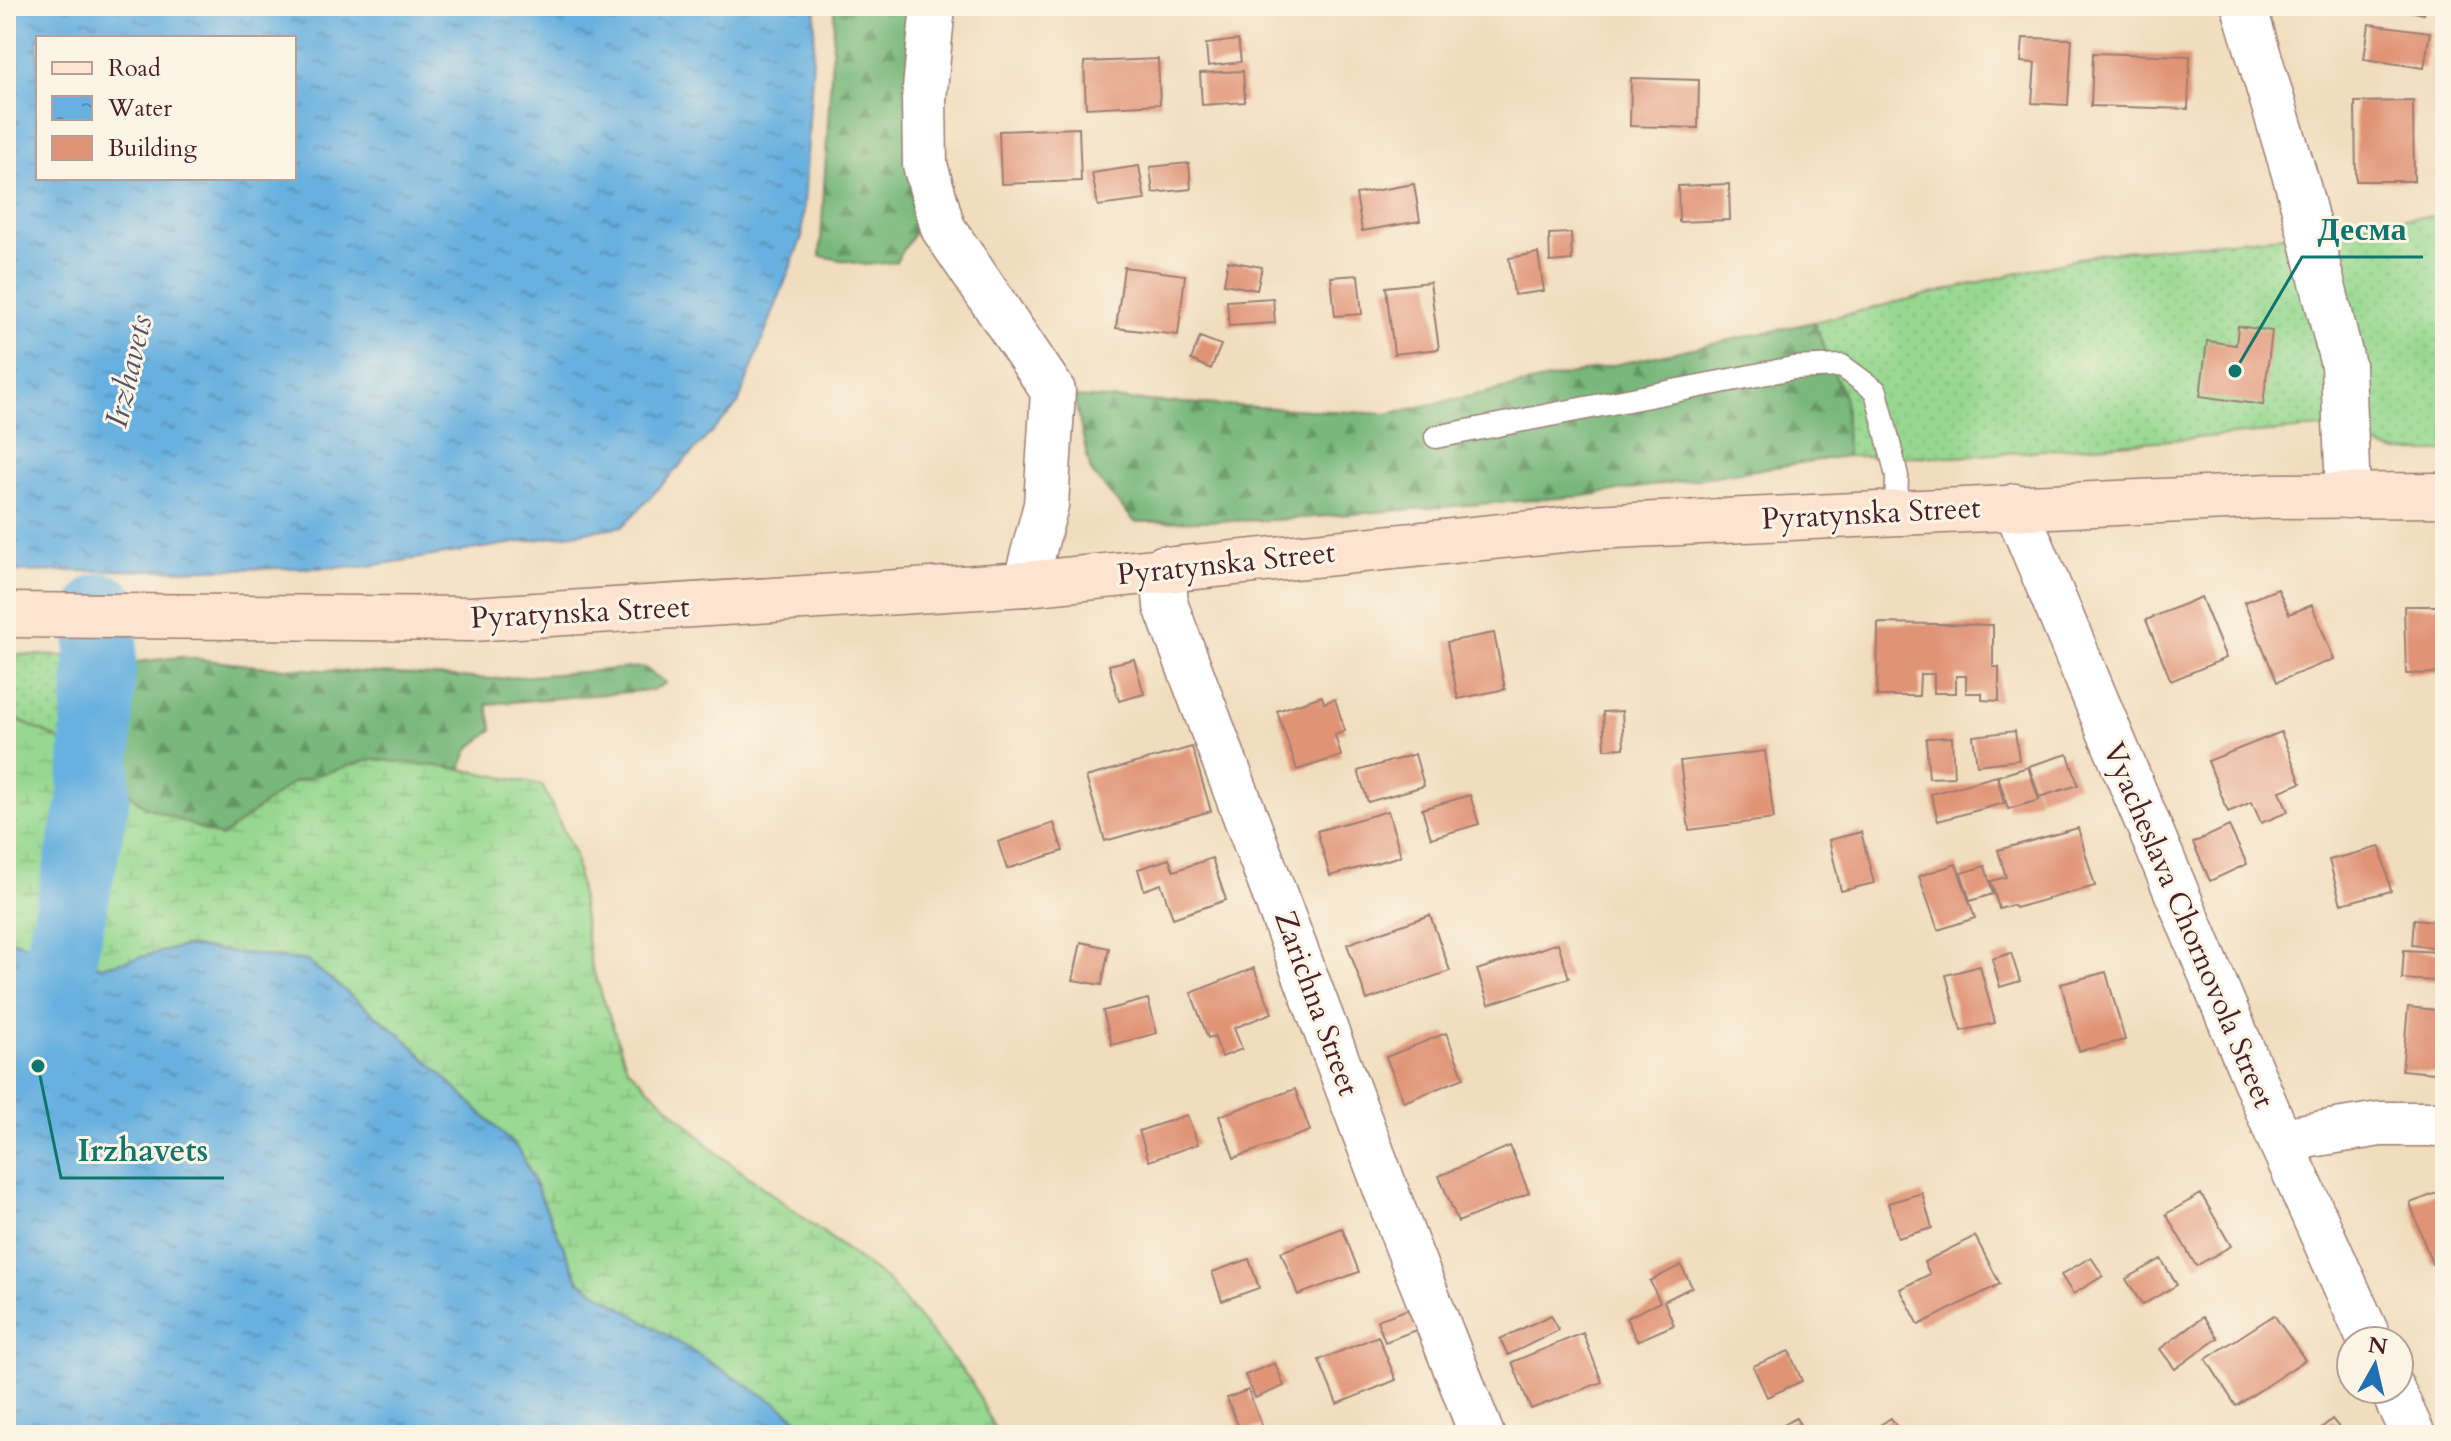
<svg xmlns="http://www.w3.org/2000/svg" width="2451" height="1441" viewBox="0 0 2451 1441" font-family="Cardo,serif">
<defs>
<pattern id="grass-dots" width="8" height="8" patternUnits="userSpaceOnUse" patternTransform="scale(2)"><rect width="8" height="8" fill="#96d890"/><path d="M2 2h.1M6 6h.1" fill="none" stroke="#83b97c" stroke-width="1.8" stroke-linecap="round"/></pattern>
<pattern id="forest-firs" width="22" height="20" patternUnits="userSpaceOnUse" patternTransform="scale(2)"><rect width="22" height="20" fill="#78b87a"/><path d="M5 1l3.5 6h-7zM16 11l3.5 6h-7z" fill="#649564"/></pattern>
<pattern id="wetland-marsh" width="20" height="14" patternUnits="userSpaceOnUse" patternTransform="scale(2)"><rect width="20" height="14" fill="#96d890"/><path d="M1 5h8M5 5V1M11 12h8M15 12V8" fill="none" stroke="#83b97c"/></pattern>
<pattern id="water-ripples" width="26" height="14" patternUnits="userSpaceOnUse" patternTransform="scale(2)"><rect width="26" height="14" fill="#68b0df"/><path d="M2 4q2-2 4 0t4 0M15 11q2-2 4 0t4 0" fill="none" stroke="#588fb5"/></pattern>
</defs>
<rect width="100%" height="100%" fill="#fcf5e5"/>
<filter id="ink" filterUnits="userSpaceOnUse"><feTurbulence type="fractalNoise" baseFrequency=".0125" numOctaves="2"/><feDisplacementMap in="SourceGraphic" scale="16" xChannelSelector="R" yChannelSelector="G"/><feConvolveMatrix kernelMatrix="1 2 1 2 8 2 1 2 1" color-interpolation-filters="sRGB"/></filter>
<filter id="wash" filterUnits="userSpaceOnUse"><feTurbulence type="fractalNoise" baseFrequency=".006" numOctaves="4" result="noise"/><feDisplacementMap in="SourceGraphic" scale="32" xChannelSelector="R" yChannelSelector="G"/><feGaussianBlur stdDeviation="1.8" result="paint"/><feColorMatrix in="noise" values="0 0 0 0 0 0 0 0 0 0 0 0 0 0 0 0 0 1.4 0 .05"/><feComposite in="paint" operator="in"/></filter>
<g filter="url(#wash)">
<rect width="100%" height="100%" fill="#f0ddbd"/>
<path fill="url(#grass-dots)" stroke="#707c5e" stroke-width="2" d="M 2445,215 L 2445,452 L 2396,452 L 2319,428 L 1957,457 L 1847,456 L 1845,400 L 1814,322 L 2102,253 L 2283,236 L 2352,223 Z
M 6,654 L 87,657 L 83,759 L 55,737 L 6,715 Z"/>
<path fill="url(#forest-firs)" stroke="#616c52" stroke-width="2" d="M 835,6 L 916,6 L 906,99 L 914,233 L 896,262 L 865,265 L 820,256 Z
M 1814,322 L 1845,400 L 1847,456 L 1584,496 L 1275,520 L 1135,522 L 1091,472 L 1074,397 L 1386,414 Z
M 180,657 L 266,667 L 493,679 L 643,667 L 666,683 L 653,690 L 487,704 L 493,730 L 469,749 L 461,769 L 372,759 L 292,783 L 221,837 L 144,806 L 106,776 L 120,664 Z"/>
<path fill="url(#wetland-marsh)" stroke="#707c5e" stroke-width="2" d="M 6,715 L 55,737 L 144,806 L 221,837 L 292,783 L 372,759 L 461,769 L 542,785 L 575,855 L 590,961 L 627,1067 L 718,1154 L 888,1281 L 971,1381 L 998,1435 L 818,1435 L 778,1405 L 579,1281 L 520,1151 L 402,1036 L 307,961 L 185,946 L 101,967 L 6,939 Z"/>
<path fill="url(#water-ripples)" stroke="#596885" stroke-width="2" fill-rule="evenodd" d="M 6,6 L 816,6 L 802,237 L 738,404 L 623,526 L 363,567 L 6,572 ZM 38,38 L 294,38 L 294,178 L 38,178 Z
M 6,939 L 101,967 L 185,946 L 307,961 L 402,1036 L 520,1151 L 579,1281 L 779,1405 L 818,1435 L 6,1435 Z"/>
<g fill="none" stroke-linecap="round" stroke-linejoin="round">
<path stroke="#68b0df" stroke-width="72" d="M 41,1052 L 93,803 L 103,609"/>
</g>
<g id="blocks">
<path fill="#e09375" d="M 2386,6 L 2426,6 L 2424,14 Z
M 2369,24 L 2430,32 L 2424,68 L 2364,59 Z
M 2023,38 L 2072,39 L 2068,105 L 2032,103 L 2035,63 L 2021,62 Z
M 1238,40 L 1241,62 L 1208,66 L 1206,44 Z
M 2093,53 L 2190,56 L 2188,109 L 2091,106 Z
M 1158,59 L 1160,104 L 1086,108 L 1084,62 Z
M 1243,71 L 1245,102 L 1202,105 L 1200,73 Z
M 1631,78 L 1699,80 L 1698,128 L 1630,126 Z
M 2413,101 L 2414,181 L 2356,181 L 2355,102 Z
M 1079,128 L 1081,181 L 1001,184 L 999,131 Z
M 1189,163 L 1191,189 L 1153,193 L 1150,167 Z
M 1139,166 L 1145,200 L 1098,206 L 1092,173 Z
M 1414,184 L 1420,221 L 1362,231 L 1356,194 Z
M 1729,184 L 1730,220 L 1679,222 L 1678,186 Z
M 1571,233 L 1572,260 L 1550,262 L 1549,234 Z
M 1538,253 L 1544,291 L 1514,295 L 1509,258 Z
M 1228,261 L 1262,267 L 1257,290 L 1224,284 Z
M 1124,267 L 1185,275 L 1178,335 L 1116,328 Z
M 1358,275 L 1362,314 L 1335,316 L 1331,277 Z
M 1430,282 L 1439,349 L 1394,354 L 1386,287 Z
M 1273,298 L 1275,323 L 1229,326 L 1227,301 Z
M 2238,326 L 2272,331 L 2263,405 L 2200,396 L 2207,341 L 2236,345 Z
M 1200,337 L 1221,345 L 1211,369 L 1191,360 Z
M 2278,589 L 2289,614 L 2312,605 L 2334,659 L 2277,682 L 2244,602 Z
M 2201,597 L 2226,658 L 2171,681 L 2146,620 Z
M 2404,606 L 2445,606 L 2445,673 L 2406,674 Z
M 1878,623 L 1993,625 L 1993,667 L 1999,667 L 1999,701 L 1982,700 L 1982,693 L 1966,693 L 1966,676 L 1956,676 L 1956,693 L 1934,693 L 1934,674 L 1920,674 L 1919,696 L 1877,696 Z
M 1494,633 L 1505,689 L 1458,699 L 1447,642 Z
M 1134,659 L 1144,694 L 1119,701 L 1109,665 Z
M 1322,696 L 1324,703 L 1335,699 L 1345,731 L 1335,735 L 1341,756 L 1297,770 L 1277,711 Z
M 1622,711 L 1624,748 L 1605,749 L 1603,712 Z
M 2015,731 L 2019,760 L 1977,765 L 1973,736 Z
M 2281,732 L 2301,783 L 2280,791 L 2288,812 L 2261,823 L 2252,802 L 2228,812 L 2208,761 Z
M 1952,737 L 1954,777 L 1929,778 L 1926,738 Z
M 1192,747 L 1211,811 L 1105,841 L 1086,777 Z
M 1765,751 L 1774,819 L 1689,830 L 1680,761 Z
M 1415,754 L 1424,786 L 1368,802 L 1358,771 Z
M 2068,754 L 2078,785 L 2039,797 L 2029,766 Z
M 2028,767 L 2039,800 L 2008,809 L 1998,776 Z
M 1997,776 L 2004,803 L 1938,821 L 1931,794 Z
M 1470,795 L 1479,824 L 1431,838 L 1422,809 Z
M 1388,811 L 1401,856 L 1330,876 L 1317,831 Z
M 1054,823 L 1063,851 L 1007,869 L 998,842 Z
M 2229,826 L 2247,864 L 2210,881 L 2193,843 Z
M 2078,828 L 2095,886 L 2015,908 L 2013,905 L 1999,909 L 1991,881 L 2006,877 L 1998,850 Z
M 1861,832 L 1874,883 L 1841,891 L 1829,840 Z
M 2380,847 L 2391,891 L 2341,904 L 2329,860 Z
M 1212,858 L 1226,900 L 1173,918 L 1161,884 L 1144,890 L 1138,869 L 1169,859 L 1174,871 Z
M 1956,864 L 1975,918 L 1938,930 L 1919,876 Z
M 1985,866 L 1993,894 L 1970,901 L 1961,873 Z
M 1430,915 L 1450,971 L 1367,1000 L 1347,944 Z
M 2414,919 L 2442,922 L 2440,948 L 2412,945 Z
M 1081,942 L 1109,948 L 1102,985 L 1073,980 Z
M 1558,943 L 1569,978 L 1489,1004 L 1477,970 Z
M 2404,950 L 2438,952 L 2436,981 L 2402,979 Z
M 2011,953 L 2020,981 L 2000,987 L 1992,959 Z
M 1980,966 L 1995,1023 L 1961,1031 L 1946,975 Z
M 1254,968 L 1272,1013 L 1234,1028 L 1242,1049 L 1222,1057 L 1214,1036 L 1208,1038 L 1191,993 Z
M 2106,972 L 2125,1040 L 2079,1051 L 2061,984 Z
M 1148,999 L 1157,1033 L 1112,1045 L 1103,1011 Z
M 2408,1007 L 2445,1011 L 2445,1074 L 2402,1070 Z
M 1446,1033 L 1464,1078 L 1404,1102 L 1386,1057 Z
M 1295,1089 L 1310,1131 L 1234,1158 L 1219,1116 Z
M 1187,1115 L 1198,1144 L 1149,1161 L 1139,1131 Z
M 1510,1146 L 1529,1193 L 1458,1222 L 1439,1176 Z
M 2445,1190 L 2445,1259 L 2432,1264 L 2410,1203 Z
M 1922,1193 L 1932,1228 L 1898,1238 L 1888,1203 Z
M 2201,1194 L 2231,1246 L 2196,1266 L 2166,1214 Z
M 1342,1228 L 1359,1272 L 1298,1295 L 1281,1252 Z
M 1975,1236 L 2000,1284 L 1919,1325 L 1900,1289 L 1930,1274 L 1924,1262 Z
M 2091,1257 L 2103,1276 L 2073,1294 L 2061,1275 Z
M 1249,1259 L 1259,1288 L 1222,1301 L 1212,1272 Z
M 2161,1259 L 2177,1285 L 2142,1305 L 2126,1279 Z
M 1681,1265 L 1692,1287 L 1664,1301 L 1674,1325 L 1637,1341 L 1626,1318 L 1660,1302 L 1650,1281 Z
M 1409,1309 L 1416,1330 L 1385,1342 L 1377,1320 Z
M 1551,1315 L 1559,1330 L 1508,1355 L 1500,1339 Z
M 2274,1315 L 2305,1360 L 2236,1406 L 2206,1359 Z
M 2203,1317 L 2218,1338 L 2175,1369 L 2160,1349 Z
M 1583,1333 L 1602,1382 L 1531,1409 L 1512,1362 Z
M 1378,1336 L 1396,1380 L 1337,1404 L 1319,1360 Z
M 1789,1351 L 1802,1381 L 1767,1397 L 1753,1366 Z
M 1275,1363 L 1284,1386 L 1255,1398 L 1245,1375 Z
M 1248,1390 L 1262,1426 L 1241,1433 L 1227,1398 Z
M 1796,1418 L 1806,1435 L 1766,1435 Z
M 1891,1418 L 1902,1435 L 1865,1435 Z
M 2332,1419 L 2345,1435 L 2313,1435 Z"/>
</g>
</g>
<g filter="url(#ink)">
<use href="#blocks" fill-opacity="0" stroke="#9d7e74" stroke-width="2"/>
<g fill="none" stroke-linecap="round" stroke-linejoin="round">
<defs>
<path id="lane" d="M 1436,437 L 1793,368 L 1842,366 L 1876,391 L 1897,476 L 1896,511"/>
<path id="street" d="M 933,6 L 924,99 L 925,165 L 943,228 L 1053,391 L 1046,505 L 1025,584
M 2244,6 L 2299,190 L 2343,365 L 2348,496
M 2015,506 L 2280,1140 L 2370,1341
M 1163,568 L 1166,606 L 1406,1243 L 1482,1435
M 2280,1140 L 2380,1124 L 2445,1124
M 2392,1389 L 2413,1435"/>
<path id="secondary" d="M 6,615 L 471,619 L 1025,584 L 1592,527 L 2270,496 L 2445,495"/>
</defs>
<use href="#lane" stroke="#9d7e74" stroke-width="25"/>
<use href="#street" stroke="#9d7e74" stroke-width="47"/>
<use href="#secondary" stroke="#9d7e74" stroke-width="47"/>
<use href="#lane" stroke="#fff" stroke-width="22"/>
<use href="#street" stroke="#fff" stroke-width="44"/>
<use href="#secondary" stroke="#fde4d1" stroke-width="44"/>
</g>
</g>
<g text-anchor="middle" stroke-width="6" stroke-linejoin="round" paint-order="stroke">
<g font-size="30" fill="#4a1f2b" stroke="#fcf5e5">
<text transform="translate(1871 513) rotate(-3)" y="10">Pyratynska Street</text>
<text transform="translate(1226 563) rotate(-6)" y="10">Pyratynska Street</text>
<text transform="translate(580 612) rotate(-3)" y="10">Pyratynska Street</text>
<text transform="translate(2189 925) rotate(67)" y="10">Vyacheslava Chornovola Street</text>
<text transform="translate(1317 1003) rotate(70)" y="10">Zarichna Street</text>
</g>
<g font-size="32" font-style="italic" fill="#54526a" stroke="#fcf5e5">
<text transform="translate(128 371) rotate(-77)" y="11">Irzhavets</text>
</g>
</g>
<path fill="none" stroke="#0f766e" stroke-width="3" d="M2235 371L2302 257H2423M38 1066L61 1178H224"/>
<g fill="#0f766e" stroke="#fcf5e5" stroke-width="3">
<circle cx="2235" cy="371" r="8"/>
<circle cx="38" cy="1066" r="8"/>
</g>
<g font-size="32" text-anchor="middle" font-weight="bold" fill="#0f766e" stroke="#fcf5e5" stroke-width="6" stroke-linejoin="round" paint-order="stroke">
<text x="2362" y="240">Десма</text>
<text x="143" y="1161">Irzhavets</text>
</g>
<rect width="2451" height="1441" fill="none" stroke="#fcf5e5" stroke-width="32"/>
<rect x="36" y="36" width="260" height="144" fill="#fcf5e5" stroke="#b59f9b" stroke-width="2"/>
<rect x="52" y="62" width="40" height="12" fill="#fde4d1" stroke="#b59f9b" stroke-width="2"/>
<text x="108" y="76" font-size="24" fill="#4a1f2b">Road</text>
<rect x="52" y="96" width="40" height="24" fill="url(#water-ripples)" stroke="#b59f9b" stroke-width="2"/>
<text x="108" y="116" font-size="24" fill="#4a1f2b">Water</text>
<rect x="52" y="136" width="40" height="24" fill="#e09375" stroke="#b59f9b" stroke-width="2"/>
<text x="108" y="156" font-size="24" fill="#4a1f2b">Building</text>
<g transform="translate(2375 1365) rotate(8)"><circle r="38" fill="#fcf5e5" stroke="#b59f9b" stroke-width="2"/>
<path d="M0-6L14 30L0 20L-14 30Z" fill="#1f6fb2"/>
<text y="-12" font-size="22" font-weight="bold" text-anchor="middle" fill="#4a1f2b">N</text>
</g>
</svg>
